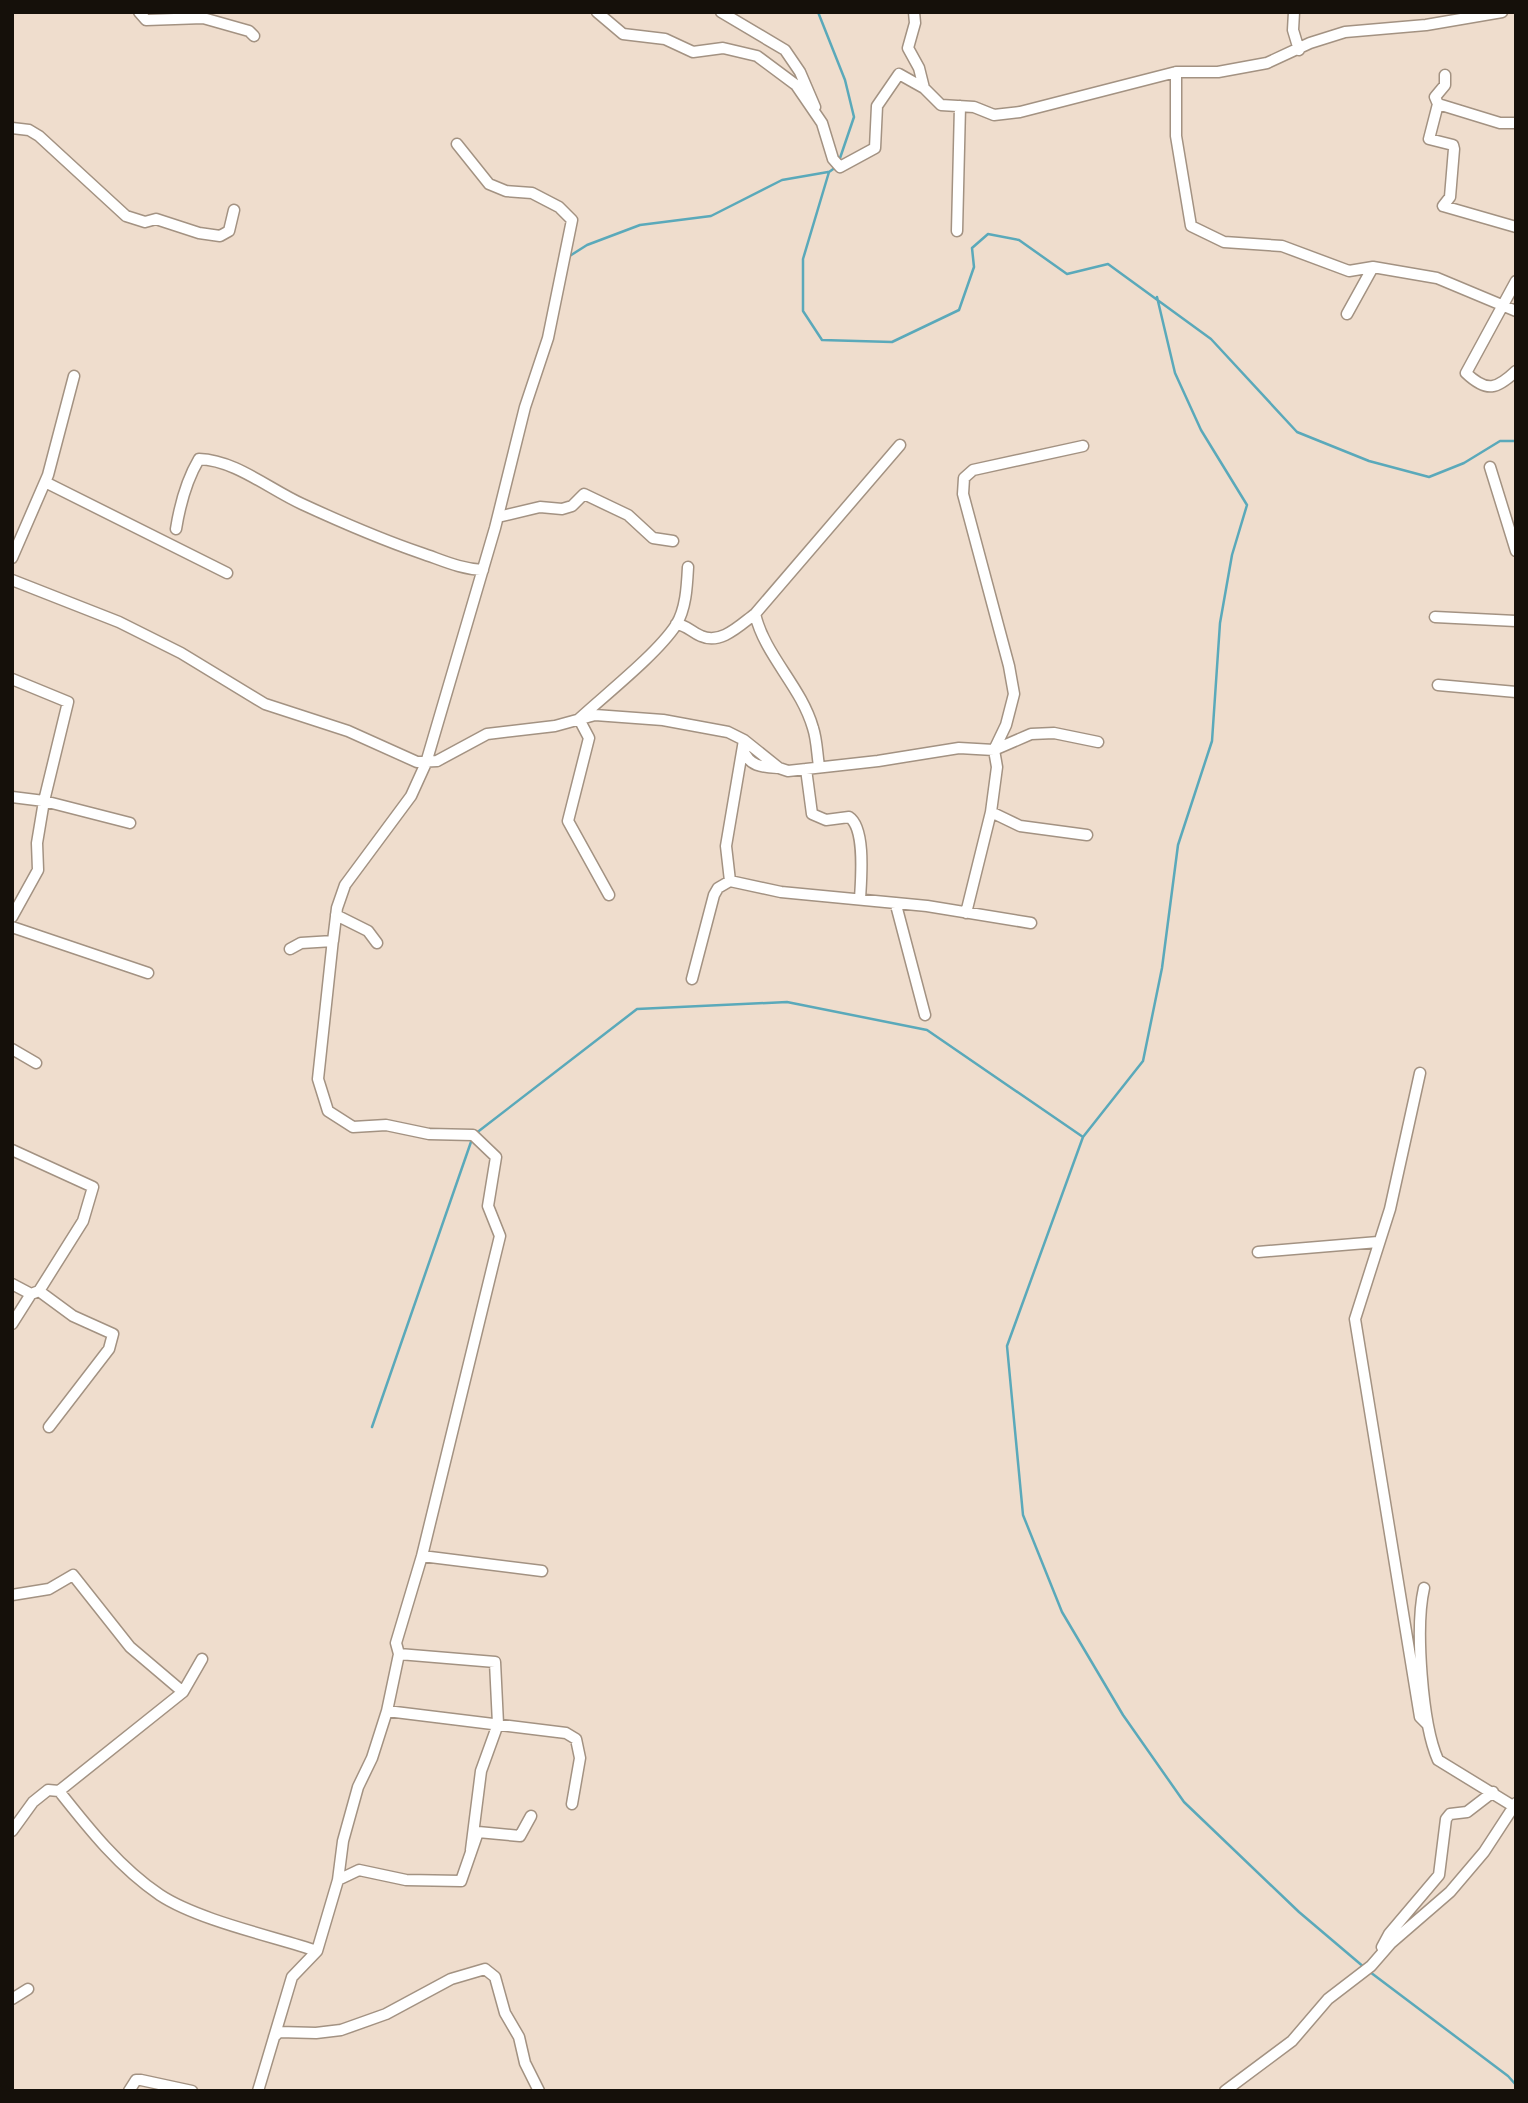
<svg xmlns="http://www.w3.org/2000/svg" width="1528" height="2103" viewBox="0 0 1528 2103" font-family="Mulish,sans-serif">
<rect width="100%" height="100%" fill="#efddcd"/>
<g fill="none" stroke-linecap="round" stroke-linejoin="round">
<path stroke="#5aa9ba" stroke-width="2.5" d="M 818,12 L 845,80 L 854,117 L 839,161
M 836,167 L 829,172 L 803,259 L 803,311 L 822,340 L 892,342 L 959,310 L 974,267 L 972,248 L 988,234 L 1019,240 L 1067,274 L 1108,264 L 1211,339 L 1297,432 L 1369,461 L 1429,477 L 1464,463 L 1500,441 L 1516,441
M 568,257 L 587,245 L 640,225 L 711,216 L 782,180 L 828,172
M 1157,297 L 1175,373 L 1201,430 L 1247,505 L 1232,555 L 1220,623 L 1212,741 L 1178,845 L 1162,968 L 1143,1061 L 1083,1137 L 1007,1346 L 1023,1515 L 1062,1612 L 1123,1715 L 1184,1802 L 1299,1912 L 1365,1968
M 475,1134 L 637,1009 L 787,1002 L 927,1030 L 1083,1137
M 372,1427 L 472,1139
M 1370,1972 L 1508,2076 L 1516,2085"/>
<defs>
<path id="street" d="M 139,12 L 146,20 L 203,18 L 249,31 L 254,36
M 597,12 L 623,34 L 665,39 L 693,52 L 723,48 L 757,56 L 796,85 L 822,123 L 833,159 L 840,167 L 875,148 L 877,106 L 899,74 L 924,88 L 941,105 L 974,107 L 994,115 L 1020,112 L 1176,72 L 1218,72 L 1267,63 L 1310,43 L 1345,32 L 1426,25 L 1502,12
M 721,12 L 785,50 L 800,72 L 815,107
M 914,12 L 915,23 L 908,48 L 919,68 L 924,88
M 1294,12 L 1293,30 L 1299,50
M 1176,72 L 1176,136 L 1191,226 L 1224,242 L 1282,246 L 1349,271 L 1373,267
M 1445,75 L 1445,85 L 1435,97 L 1438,104 L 1429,139 L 1453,145 L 1454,149 L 1450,197 L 1443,206 L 1516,227
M 1438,104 L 1500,123 L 1516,123
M 12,128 L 29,130 L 39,136 L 126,216 L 145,222 L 156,219 L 199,233 L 220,236 L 229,231 L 234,210
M 957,231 L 960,106
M 1516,281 L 1466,373 C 1487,393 1497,389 1516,371
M 1347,314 L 1373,267 L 1437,278 L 1516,311
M 1490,467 L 1516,551
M 45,482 L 227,573
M 498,517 L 540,507 L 562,509 L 572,506 L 584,494 L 628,515 L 653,538 L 673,541
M 176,529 C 180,504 186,481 199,459 C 235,460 269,489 302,504 C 341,522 380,539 421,553 C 442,560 460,569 483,570
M 12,558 L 48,475 L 74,376
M 12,580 L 119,622 L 181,653 L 265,704 L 348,731 L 417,762 L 437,761 L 487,734 L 555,726 L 595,715 L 663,720 L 728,732 L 744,740 L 779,768 L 788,771 L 878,761 L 959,748 L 994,750 L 1031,734 L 1054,733 L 1098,742
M 1435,617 L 1516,621
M 676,624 C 687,625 691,632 701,636 C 721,645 740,625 755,614
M 12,679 L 68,702 L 44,801 L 130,823
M 1438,685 L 1516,692
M 743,750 C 750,767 762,767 779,768
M 819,766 C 817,754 817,740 813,728 C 801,686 765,656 755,614 L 900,445
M 806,769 L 812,814 L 826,820 L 849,817 C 866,828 861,880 860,899
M 12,797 L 44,801 L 37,843 L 38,870 L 12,917
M 991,812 L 1020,826 L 1087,835
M 730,881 L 726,846 L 744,740
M 609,895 L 568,821 L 589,738 L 579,719 C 606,694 657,654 676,625 C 686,609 687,586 688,567
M 896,905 L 925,1015
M 966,913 L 991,812 L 997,767 L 994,750 L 1006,725 L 1014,694 L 1009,666 L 963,494 L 964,478 L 973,470 L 1083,446
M 336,915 L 368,931 L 377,943
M 12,927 L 148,973
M 290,949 L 301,943 L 333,941 L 337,908 L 345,885 L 411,796 L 426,763 L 495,528 L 525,407 L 548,338 L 572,220 L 559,207 L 532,193 L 506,191 L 489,184 L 457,144
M 692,979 L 714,895 L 718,888 L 730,881 L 781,892 L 927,906 L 1031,923
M 12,1049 L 36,1063
M 1420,1073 L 1390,1209 L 1355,1319 L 1420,1717 L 1427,1724
M 12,1150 L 93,1187 L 83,1221 L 39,1291 L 73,1316 L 113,1334 L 109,1349 L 49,1427
M 1258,1252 L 1378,1242
M 12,1284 L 31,1294
M 12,1324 L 31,1294 L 39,1291
M 422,1556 L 542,1571
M 1424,1588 C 1415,1627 1422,1724 1438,1760 L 1513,1806
M 12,1595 L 49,1589 L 73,1575 L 130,1647 L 183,1692
M 399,1654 L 495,1662 L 498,1724 L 481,1771 L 471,1850
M 387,1711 L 566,1733 L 576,1739 L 580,1758 L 572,1804
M 59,1791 C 89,1829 120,1868 160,1895 C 198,1920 272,1936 317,1951
M 12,1831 L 33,1802 L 48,1790 L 59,1791 L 183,1692 L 202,1659
M 338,1880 L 359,1870 L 406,1880 L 461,1881 L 478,1832 L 520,1836 L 531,1816
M 1382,1947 L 1389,1934 L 1439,1875 L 1446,1819 L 1450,1814 L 1467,1812 L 1493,1792
M 12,1999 L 28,1989
M 274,2037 L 279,2032 L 316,2033 L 341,2030 L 386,2014 L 451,1979 L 485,1969 L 495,1977 L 505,2013 L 519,2037 L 525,2063 L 539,2091
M 129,2091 L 136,2080 L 141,2080 L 192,2091
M 258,2091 L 292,1977 L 317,1951 L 338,1880 L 343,1841 L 358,1787 L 372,1758 L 387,1711 L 399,1654 L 396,1643 L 422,1556 L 500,1236 L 488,1206 L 496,1157 L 473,1135 L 429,1134 L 386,1125 L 353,1127 L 328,1111 L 318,1079 L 333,939
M 1225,2091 L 1292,2041 L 1328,1999 L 1371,1966 L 1391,1943 L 1450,1892 L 1484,1852 L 1516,1803"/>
</defs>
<use href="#street" stroke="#a39282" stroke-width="13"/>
<use href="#street" stroke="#fff" stroke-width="10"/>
</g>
<rect width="1528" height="2103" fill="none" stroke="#15100a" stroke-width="28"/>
</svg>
